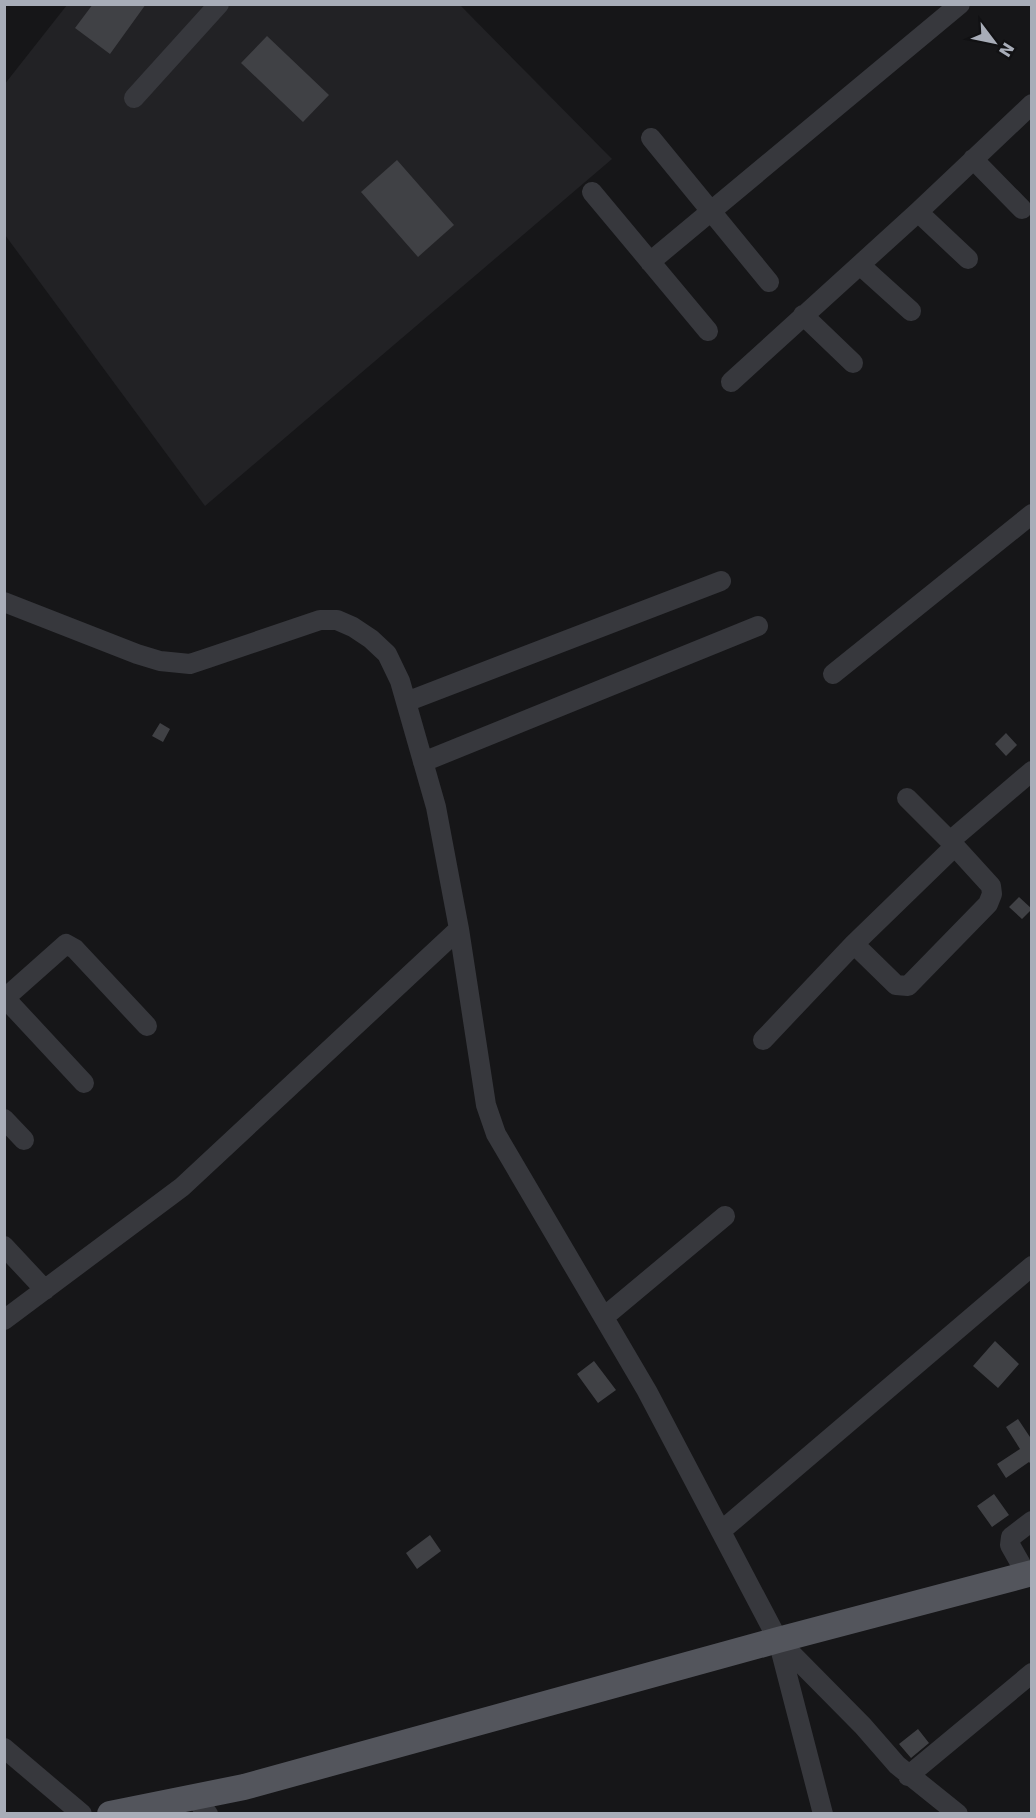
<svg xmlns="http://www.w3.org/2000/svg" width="1036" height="1818" viewBox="0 0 1036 1818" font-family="'DejaVu Sans',sans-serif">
<rect width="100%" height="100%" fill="#161618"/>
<path fill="#222225" d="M 67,5 L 460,5 L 612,159 L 205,506 L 5,235 L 4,85 Z"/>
<path fill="#404145" d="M 93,4 L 146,4 L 110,54 L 75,28 Z
M 267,36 L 329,95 L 303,122 L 241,63 Z
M 397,160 L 454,225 L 418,257 L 361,192 Z
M 160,723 L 170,729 L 163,742 L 152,736 Z
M 1006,733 L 1017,745 L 1006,756 L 995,744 Z
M 1019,897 L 1032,909 L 1022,919 L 1009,907 Z
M 995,1341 L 1019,1364 L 998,1388 L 973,1366 Z
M 594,1361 L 616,1390 L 598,1403 L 577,1374 Z
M 1018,1419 L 1032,1440 L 1032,1465 L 1029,1462 L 1006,1478 L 997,1464 L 1020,1449 L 1006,1427 Z
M 994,1494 L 1009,1515 L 992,1527 L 977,1506 Z
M 430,1535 L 441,1551 L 417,1569 L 406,1553 Z
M 918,1729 L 929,1743 L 911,1758 L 899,1744 Z"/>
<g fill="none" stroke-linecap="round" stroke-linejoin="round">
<path stroke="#37383d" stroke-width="20" d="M 134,98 L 219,4
M 651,138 L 769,282
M 973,159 L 1022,209
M 592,192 L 708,331
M 918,212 L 968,259
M 650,262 L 960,4
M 860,265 L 911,311
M 803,315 L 853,363
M 731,382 L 918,212 L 1032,104
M 4,602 L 137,654 L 160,661 L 190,664 L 208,658 L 320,620 L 337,620 L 353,627 L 371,639 L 387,654 L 400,681 L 436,807 L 459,929 L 486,1105 L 496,1134 L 647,1391 L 778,1640 L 823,1814
M 833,674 L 1032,514
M 406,702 L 721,581
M 423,762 L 758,626
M 950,841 L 1032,771
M 854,944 L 896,985 L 908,986 L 988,904 L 992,894 L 991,886 L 950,841 L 907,798
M 4,997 L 84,1083
M 4,999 L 66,944 L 75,949 L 147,1026
M 763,1040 L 854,944 L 955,846
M 4,1119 L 24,1140
M 4,1246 L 45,1290
M 604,1317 L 725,1216
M 4,1320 L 182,1187 L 459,929
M 721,1531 L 1032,1266
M 1027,1575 L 1010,1545 L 1011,1537 L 1032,1521
M 778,1640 L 863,1726 L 897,1765 L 958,1814
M 4,1748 L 82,1814
M 908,1776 L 1032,1673
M 194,1797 L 208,1814"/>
<path stroke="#53555c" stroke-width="26" d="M 110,1814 L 244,1787 L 778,1640 L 1032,1573"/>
</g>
<rect width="1036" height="1818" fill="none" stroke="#a8adb8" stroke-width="12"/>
<g transform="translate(994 42) rotate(122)" stroke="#111113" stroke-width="4.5" paint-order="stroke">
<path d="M0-4.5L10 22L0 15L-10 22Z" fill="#a8adb8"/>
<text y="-9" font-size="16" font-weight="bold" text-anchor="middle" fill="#a8adb8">N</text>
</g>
</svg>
